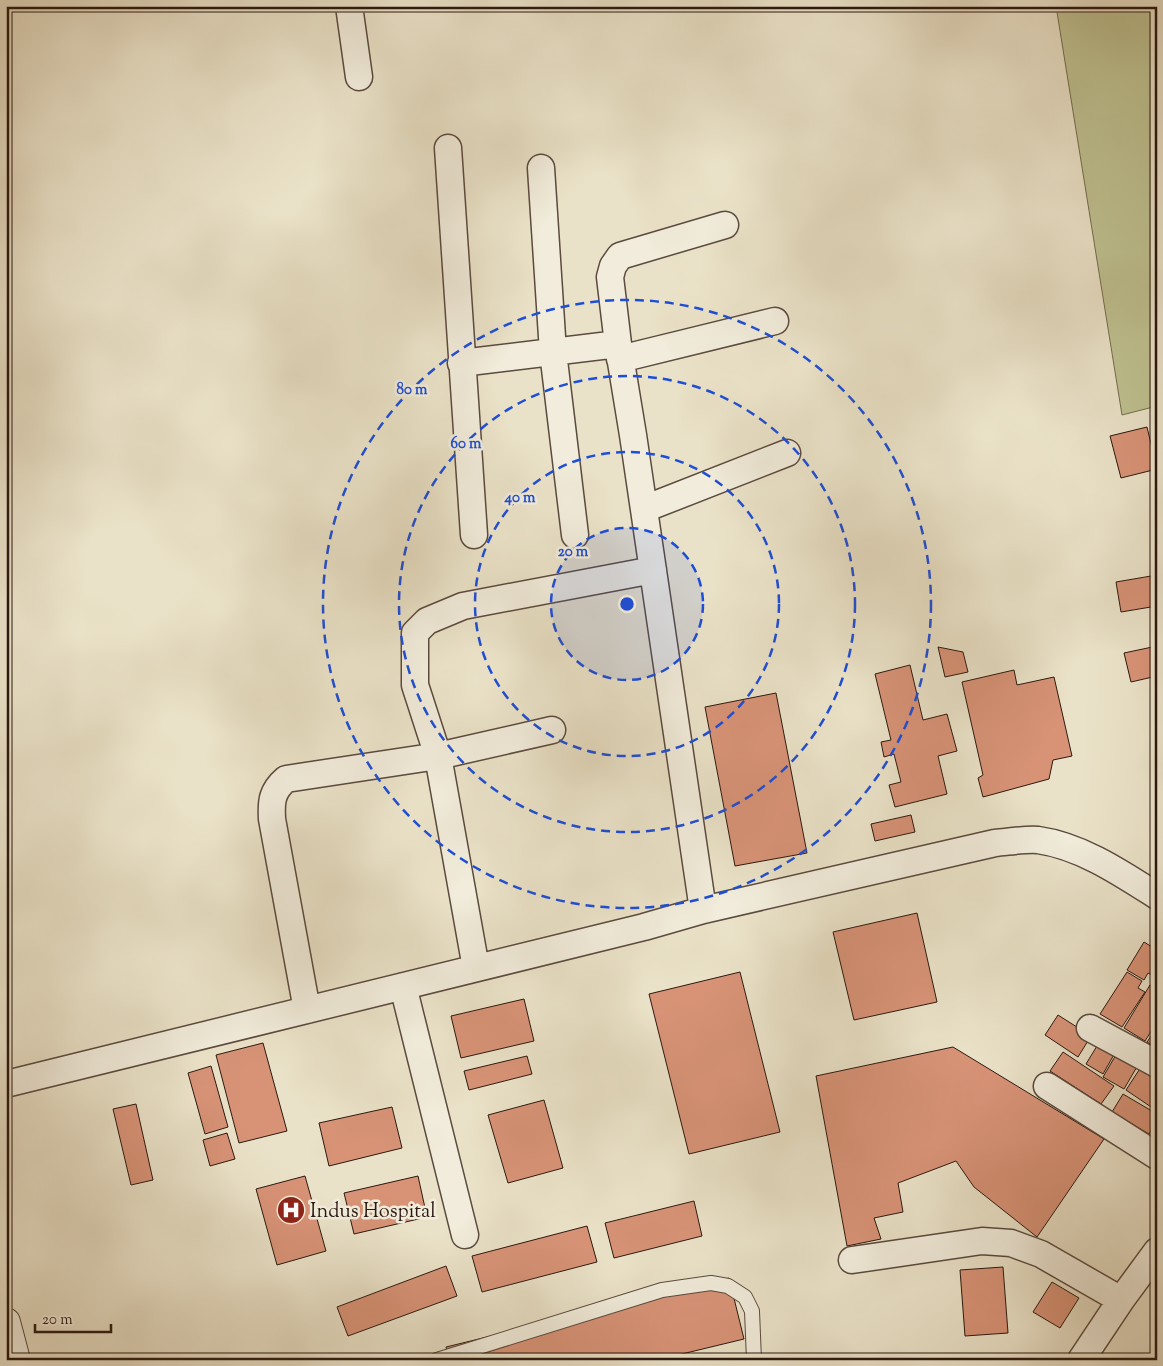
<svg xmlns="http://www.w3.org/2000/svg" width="1163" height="1366" viewBox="0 0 1163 1366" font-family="'Sorts Mill Goudy',serif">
<rect width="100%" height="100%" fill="#eae2c8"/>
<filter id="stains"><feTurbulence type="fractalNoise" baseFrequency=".004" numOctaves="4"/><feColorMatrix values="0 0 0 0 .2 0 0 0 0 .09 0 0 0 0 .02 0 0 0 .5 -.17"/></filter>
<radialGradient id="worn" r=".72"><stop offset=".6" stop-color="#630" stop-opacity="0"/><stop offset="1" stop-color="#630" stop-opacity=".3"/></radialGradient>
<path fill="#bfc191" stroke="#756c50" d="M 1056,6 L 1157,6 L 1157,406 L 1122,415 Z"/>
<path fill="#d89377" stroke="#2b1810" d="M 1147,427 L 1157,469 L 1121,478 L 1110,436 Z
M 1157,575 L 1157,606 L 1121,612 L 1116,582 Z
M 1157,646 L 1157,676 L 1131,682 L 1124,653 Z
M 938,647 L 963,652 L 968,672 L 945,677 Z
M 910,665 L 923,720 L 947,714 L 957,751 L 938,756 L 947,794 L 895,807 L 889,785 L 901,782 L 894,754 L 884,757 L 881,742 L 891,740 L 875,674 Z
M 1014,670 L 1017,685 L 1054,677 L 1072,756 L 1053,760 L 1049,779 L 983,797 L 978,778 L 983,775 L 962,682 Z
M 776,693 L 807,853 L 735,866 L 705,707 Z
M 911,815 L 915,832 L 875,841 L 871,824 Z
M 917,913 L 937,1002 L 854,1020 L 833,932 Z
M 1144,942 L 1157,950 L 1157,971 L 1154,976 L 1148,973 L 1144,980 L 1127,970 Z
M 740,972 L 780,1132 L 689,1154 L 649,994 Z
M 1127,972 L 1142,981 L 1138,988 L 1145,992 L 1122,1027 L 1100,1014 Z
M 1150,985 L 1157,989 L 1157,1022 L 1145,1041 L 1124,1028 Z
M 524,999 L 534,1041 L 461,1058 L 451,1016 Z
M 1058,1015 L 1091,1036 L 1078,1057 L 1045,1035 Z
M 1157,1027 L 1157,1048 L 1147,1042 Z
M 1100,1041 L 1116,1051 L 1103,1074 L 1086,1064 Z
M 263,1043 L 287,1131 L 239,1143 L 216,1055 Z
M 953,1047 L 1104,1139 L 1037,1237 L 974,1187 L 956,1161 L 898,1183 L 903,1212 L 874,1218 L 881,1239 L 847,1246 L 816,1076 Z
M 1063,1052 L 1114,1086 L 1101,1104 L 1050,1071 Z
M 1117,1053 L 1138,1065 L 1124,1089 L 1103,1077 Z
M 527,1056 L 532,1074 L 469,1090 L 464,1071 Z
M 211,1066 L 228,1127 L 205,1134 L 188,1073 Z
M 1141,1067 L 1157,1077 L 1157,1111 L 1126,1090 Z
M 1123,1094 L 1157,1114 L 1157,1122 L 1149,1134 L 1112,1112 Z
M 544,1100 L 563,1168 L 508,1183 L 488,1115 Z
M 136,1104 L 153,1180 L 131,1185 L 113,1109 Z
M 392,1107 L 402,1148 L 329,1166 L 319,1123 Z
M 227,1133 L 235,1159 L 210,1166 L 203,1140 Z
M 305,1176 L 326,1251 L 277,1265 L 256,1189 Z
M 418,1176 L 427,1217 L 354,1234 L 344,1193 Z
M 694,1201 L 702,1236 L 614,1258 L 605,1223 Z
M 587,1226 L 597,1262 L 482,1292 L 472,1256 Z
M 446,1266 L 457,1296 L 348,1336 L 337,1307 Z
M 1003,1267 L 1008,1333 L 965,1336 L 960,1270 Z
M 729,1278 L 744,1339 L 657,1360 L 449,1360 L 446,1347 Z
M 1052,1282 L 1079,1298 L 1060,1328 L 1033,1312 Z"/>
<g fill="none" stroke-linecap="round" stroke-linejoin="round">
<defs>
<path id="service" d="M 437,1360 L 662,1290 L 711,1283 L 728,1286 L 745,1297 L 752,1311 L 754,1360"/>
<path id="minor" d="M 349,6 L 359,77
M 448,148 L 474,535
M 541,168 L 553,352 L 575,535
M 620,359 L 775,321
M 461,363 L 618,344
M 644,509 L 787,453
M 703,910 L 633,435 L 618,344 L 610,277 L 613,266 L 620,256 L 725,225
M 476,968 L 438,756 L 415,685 L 415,633 L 427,621 L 463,606 L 653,570
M 403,986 L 465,1235
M 307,1010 L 272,819 C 271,801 272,791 286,779 L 438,756 L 552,730
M 1090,1028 L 1157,1064
M 6,1084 L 644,927 L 703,910 L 995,843 C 1008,842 1024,839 1038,840 C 1081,846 1121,873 1157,896
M 1047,1086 L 1157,1156
M 852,1260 L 982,1241 L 1011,1243 L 1041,1254 L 1121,1300 L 1081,1360
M 1121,1300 L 1157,1251"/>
<path id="tertiary" d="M 6,1322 L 16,1360"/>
</defs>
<use href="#service" stroke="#5b4a3e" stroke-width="16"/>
<use href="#minor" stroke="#5b4a3e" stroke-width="29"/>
<use href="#tertiary" stroke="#5b4a3e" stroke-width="30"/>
<use href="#service" stroke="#f1ecdb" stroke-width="14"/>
<use href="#minor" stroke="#f1ecdb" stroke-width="26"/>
<use href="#tertiary" stroke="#f1ecdb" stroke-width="28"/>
</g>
<circle cx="627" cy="604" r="76" fill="#1d4ed8" fill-opacity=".12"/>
<g fill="none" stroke="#1d4ed8" stroke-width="2.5" stroke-dasharray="9 6">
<circle cx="627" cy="604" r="76"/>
<circle cx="627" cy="604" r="152"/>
<circle cx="627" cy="604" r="228"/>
<circle cx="627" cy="604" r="304"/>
</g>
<defs>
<symbol id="hospital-disc" viewBox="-11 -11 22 22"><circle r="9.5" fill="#8f2418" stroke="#f1ecdb"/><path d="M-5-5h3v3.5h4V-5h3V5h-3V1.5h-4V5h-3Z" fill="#fff"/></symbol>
</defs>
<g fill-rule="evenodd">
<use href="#hospital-disc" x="275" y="1194" width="32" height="32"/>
</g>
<g text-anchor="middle" stroke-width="5" stroke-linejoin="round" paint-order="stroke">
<g font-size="20" fill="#2b1810" stroke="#f1ecdb" text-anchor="start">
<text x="310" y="1217">Indus Hospital</text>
</g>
</g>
<circle cx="627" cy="604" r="8" fill="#1d4ed8" stroke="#f1ecdb" stroke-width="2.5"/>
<g font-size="15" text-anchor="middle" font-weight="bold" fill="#1d4ed8" stroke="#f1ecdb" stroke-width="5" stroke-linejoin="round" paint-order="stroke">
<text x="412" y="394">80 m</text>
<text x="466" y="448">60 m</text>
<text x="520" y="502">40 m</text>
<text x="573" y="556">20 m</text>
</g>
<rect width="1163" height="1366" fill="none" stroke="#eae2c8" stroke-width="25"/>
<rect x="8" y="8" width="1148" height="1351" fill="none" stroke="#2b1810" stroke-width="2.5"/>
<rect x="12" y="12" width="1138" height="1341" fill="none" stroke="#2b1810"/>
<path d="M35 1324v8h76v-8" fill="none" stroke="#2b1810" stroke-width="2.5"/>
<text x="42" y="1324" font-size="15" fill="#2b1810" stroke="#f1ecdb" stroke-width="4" paint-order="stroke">20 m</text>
<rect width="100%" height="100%" filter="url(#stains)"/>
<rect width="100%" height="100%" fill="url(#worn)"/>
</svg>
